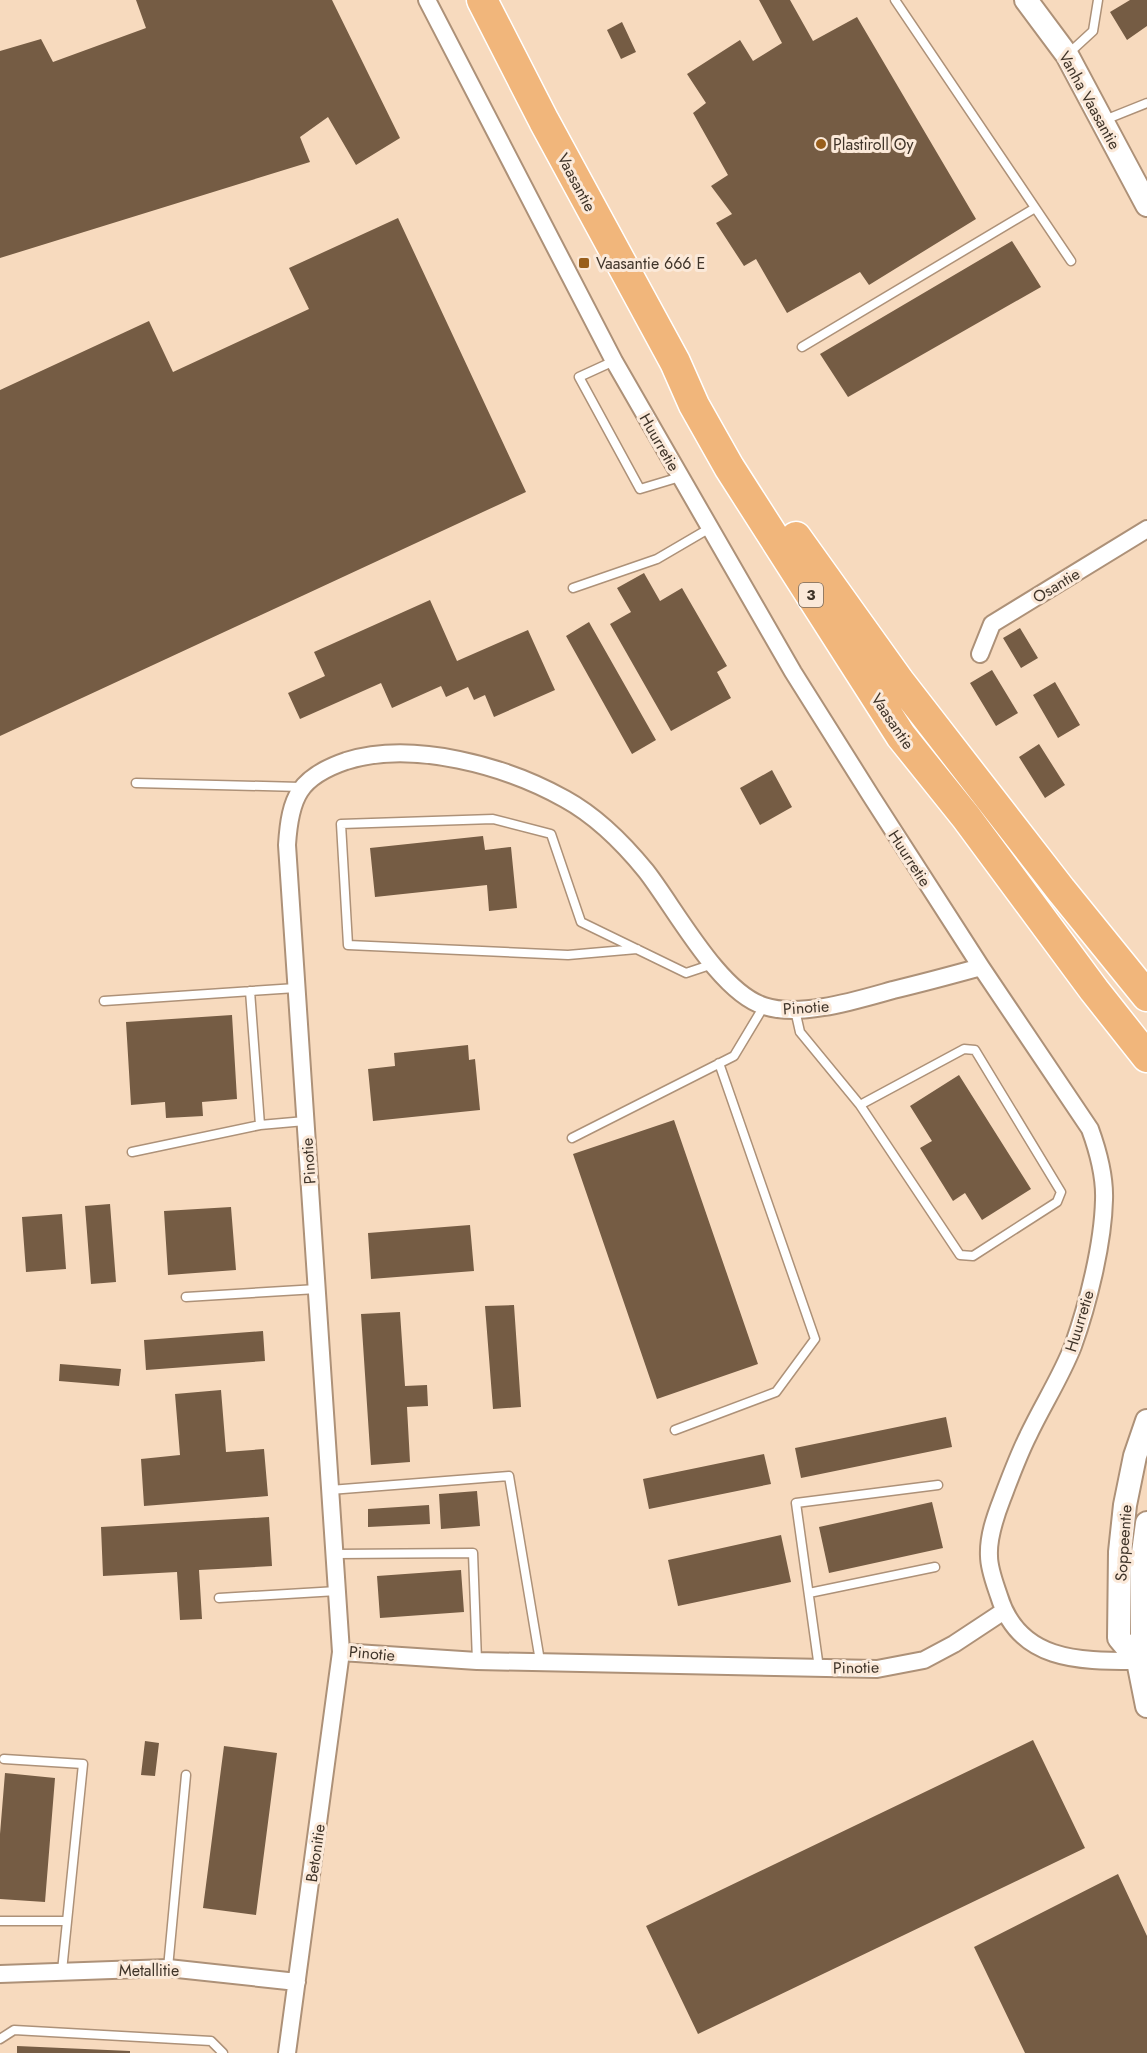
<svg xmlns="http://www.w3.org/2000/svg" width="1147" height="2053" viewBox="0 0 1147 2053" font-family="Jost,sans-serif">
<rect width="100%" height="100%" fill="#f7dabe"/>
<path fill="#755c44" d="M 136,0 L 332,0 L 400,138 L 356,165 L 328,117 L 300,137 L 310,162 L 0,258 L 0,51 L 41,39 L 53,62 L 146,28 Z
M 759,0 L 790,0 L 813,41 L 857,17 L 976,219 L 869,285 L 860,272 L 787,313 L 756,259 L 744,266 L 716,223 L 732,214 L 711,186 L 728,175 L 693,113 L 706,103 L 687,74 L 740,40 L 753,61 L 782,43 Z
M 1130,0 L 1147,0 L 1147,26 L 1127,40 L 1110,12 Z
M 622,22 L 636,52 L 621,59 L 607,30 Z
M 398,218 L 526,492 L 0,736 L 0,390 L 149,321 L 173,372 L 309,309 L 289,268 Z
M 1012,241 L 1041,287 L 848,397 L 820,354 Z
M 644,573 L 660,601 L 682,588 L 727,666 L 717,672 L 731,698 L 671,731 L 610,624 L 631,612 L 617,588 Z
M 430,600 L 457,661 L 528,630 L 555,690 L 494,717 L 485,695 L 474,700 L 468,687 L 446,697 L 441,686 L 392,708 L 381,683 L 300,719 L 288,693 L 325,676 L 314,652 Z
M 589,622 L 656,740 L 632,754 L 566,636 Z
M 1020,628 L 1038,658 L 1021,668 L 1003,638 Z
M 992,670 L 1018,713 L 996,726 L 970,683 Z
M 1055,682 L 1080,725 L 1058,738 L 1033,695 Z
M 1039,744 L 1065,785 L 1045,798 L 1019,757 Z
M 772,770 L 792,807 L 760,825 L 740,788 Z
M 483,836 L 485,850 L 511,847 L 517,908 L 489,911 L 487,885 L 375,897 L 370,848 Z
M 232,1015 L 237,1099 L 202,1102 L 203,1116 L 166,1118 L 165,1102 L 131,1105 L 126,1022 Z
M 468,1045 L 469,1060 L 475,1059 L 480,1110 L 373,1121 L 368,1069 L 395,1066 L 394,1053 Z
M 959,1075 L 1031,1189 L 982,1220 L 965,1193 L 953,1201 L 920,1148 L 932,1141 L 910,1106 Z
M 674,1120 L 758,1364 L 657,1399 L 573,1154 Z
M 110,1204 L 116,1282 L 91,1284 L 85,1206 Z
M 231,1207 L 236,1270 L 168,1275 L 164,1211 Z
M 62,1214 L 66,1269 L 26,1272 L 22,1217 Z
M 470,1225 L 474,1271 L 371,1279 L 368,1233 Z
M 514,1305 L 521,1407 L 493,1409 L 485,1306 Z
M 400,1312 L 405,1386 L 427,1385 L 428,1406 L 407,1407 L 410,1462 L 371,1465 L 361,1314 Z
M 263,1331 L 265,1361 L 146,1370 L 144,1340 Z
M 60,1364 L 121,1369 L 119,1386 L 59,1381 Z
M 221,1390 L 226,1452 L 264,1449 L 268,1496 L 144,1506 L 141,1459 L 180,1455 L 175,1394 Z
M 946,1417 L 952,1447 L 801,1478 L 795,1448 Z
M 764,1454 L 771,1484 L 649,1509 L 643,1479 Z
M 477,1491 L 480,1526 L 441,1529 L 439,1494 Z
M 932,1502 L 943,1548 L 829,1573 L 819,1527 Z
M 429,1505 L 430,1524 L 368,1527 L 368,1509 Z
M 269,1517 L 272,1566 L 199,1570 L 202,1619 L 180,1620 L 177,1572 L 103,1576 L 101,1527 Z
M 781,1535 L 791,1582 L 678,1606 L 668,1560 Z
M 461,1570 L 464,1612 L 380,1618 L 377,1576 Z
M 1033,1740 L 1085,1848 L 698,2034 L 646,1926 Z
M 145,1741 L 159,1743 L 155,1776 L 141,1775 Z
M 224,1746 L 277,1753 L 256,1915 L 203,1908 Z
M 5,1773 L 55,1778 L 45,1902 L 0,1899 L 0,1834 Z
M 1118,1874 L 1147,1936 L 1147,2053 L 1025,2053 L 974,1947 Z
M 17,2046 L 130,2051 L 130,2053 L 17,2053 Z"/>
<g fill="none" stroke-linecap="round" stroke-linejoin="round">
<defs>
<path id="lane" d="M 895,0 L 1071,261
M 1068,54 L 1093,31 L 1098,0
M 1102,121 L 1147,103
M 802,347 L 1035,208
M 614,361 L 579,377 L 640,489 L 680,477
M 573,588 L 657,559 L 710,528
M 136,783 L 301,787
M 637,949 L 568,955 L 348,945 L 341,824 L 493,819 L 551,834 L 581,922 L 686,973 L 713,964
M 250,991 L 260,1125 L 305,1121
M 104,1001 L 296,988
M 795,1010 L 800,1032 L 860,1105 L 960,1255 L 973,1256 L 1057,1202 L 1061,1192 L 975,1050 L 964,1049 L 860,1105
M 572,1138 L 734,1056 L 764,1006
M 132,1152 L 260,1125
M 186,1297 L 317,1289
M 675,1430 L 776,1392 L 815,1339 L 719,1063
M 330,1490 L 509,1476 L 540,1661
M 335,1554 L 473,1553 L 477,1661
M 809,1593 L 935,1567
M 219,1598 L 337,1591
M 819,1668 L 796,1503 L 938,1485
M 4,1759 L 83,1764 L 62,1971
M 0,1921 L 67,1921
M 168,1968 L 186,1775
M 0,2039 L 14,2030 L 211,2041 L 223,2053"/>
<path id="street" d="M 427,0 L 614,361 L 793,672 L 871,796 L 981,967 L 1090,1129 C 1098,1151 1105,1175 1104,1200 C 1103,1244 1088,1304 1073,1346 C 1061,1377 1042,1406 1028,1436 C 1018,1456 1010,1478 1002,1499 C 995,1517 988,1537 989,1556 C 989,1569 995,1584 999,1596 C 1019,1662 1080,1661 1138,1661
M 980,654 L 992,624 L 1147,529
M 981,967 C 952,975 922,983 893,990 C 857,1000 800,1018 764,1006 C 719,992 675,908 646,871 C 624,844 596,816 565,799 C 506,766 413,740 346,761 C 299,777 290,797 287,845 L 341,1652 L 477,1661 L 877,1669 L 924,1660 L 954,1644 L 1004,1611
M 0,1974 L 168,1968 L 297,1982
M 287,2053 L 341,1652"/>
<path id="secondary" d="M 1026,0 L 1067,55 L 1147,205
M 1147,1523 L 1142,1560 L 1142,1639 L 1138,1661 L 1147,1706
M 1138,1661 L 1119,1638 L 1120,1552 L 1125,1505 L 1135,1456 L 1147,1421"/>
<path id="highway" d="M 482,0 L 544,121 L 675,362 L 694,405 L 729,467 L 901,736 L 966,817 L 1094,990 L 1147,1057
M 796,537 L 899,681 L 1061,890 L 1147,996"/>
</defs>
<use href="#lane" stroke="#ad9178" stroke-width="11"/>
<use href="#street" stroke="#ad9178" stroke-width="20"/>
<use href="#secondary" stroke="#ad9178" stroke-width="26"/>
<use href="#highway" stroke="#fff" stroke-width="33"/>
<use href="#lane" stroke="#fff" stroke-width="8"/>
<use href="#street" stroke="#fff" stroke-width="16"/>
<use href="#secondary" stroke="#fff" stroke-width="22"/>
<use href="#highway" stroke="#f1b67b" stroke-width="30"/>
</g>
<g fill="#985e1b" stroke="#fbe9d9" stroke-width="2">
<circle cx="821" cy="144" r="6"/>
<rect x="578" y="257" width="12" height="12" rx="3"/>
</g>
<g text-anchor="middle" stroke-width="6" stroke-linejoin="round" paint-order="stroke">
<rect fill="#fbe9d9" stroke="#776a5e" stroke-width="1.5" x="799" y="583" width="24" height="24" rx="4.5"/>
<g font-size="15" font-weight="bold" fill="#3f3429">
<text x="811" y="600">3</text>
</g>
<g font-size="16" fill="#3f3429" stroke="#fbe9d9">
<text transform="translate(1090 100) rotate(61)" y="6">Vanha Vaasantie</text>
<text transform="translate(577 182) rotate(62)" y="6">Vaasantie</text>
<text transform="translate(660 442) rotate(60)" y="6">Huurretie</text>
<text transform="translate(1056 585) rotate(-31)" y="6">Osantie</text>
<text transform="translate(893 721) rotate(56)" y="6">Vaasantie</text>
<text transform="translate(910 858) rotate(57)" y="6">Huurretie</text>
<text transform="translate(806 1007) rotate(-4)" y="6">Pinotie</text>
<text transform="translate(308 1161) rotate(-94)" y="6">Pinotie</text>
<text transform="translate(1079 1321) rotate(-73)" y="6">Huurretie</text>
<text transform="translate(1123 1543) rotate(-86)" y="6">Soppeentie</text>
<text transform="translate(372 1653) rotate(5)" y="6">Pinotie</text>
<text transform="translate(856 1667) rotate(-1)" y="6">Pinotie</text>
<text transform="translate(315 1853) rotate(-82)" y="6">Betonitie</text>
<text x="149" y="1976">Metallitie</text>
</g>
<g font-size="16" fill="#3f3429" stroke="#fbe9d9" text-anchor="start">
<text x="833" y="150">Plastiroll Oy</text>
<text x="596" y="269">Vaasantie 666 E</text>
</g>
</g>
</svg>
